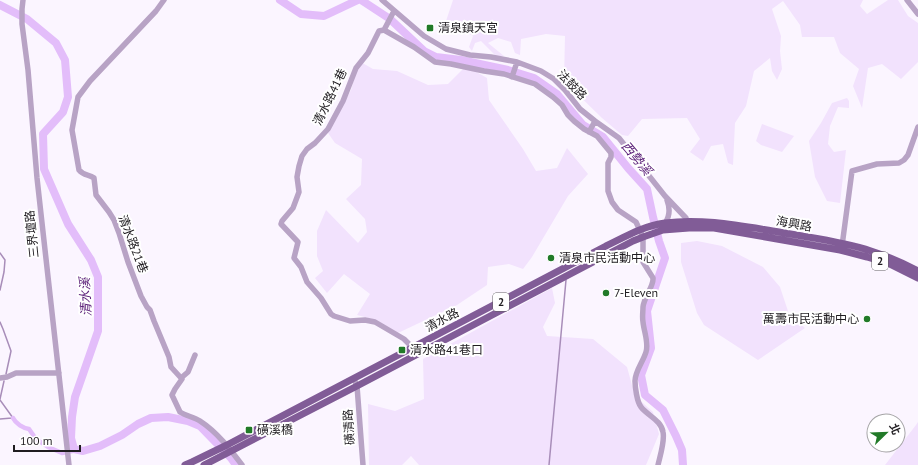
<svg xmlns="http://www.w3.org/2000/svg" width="918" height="465" viewBox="0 0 918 465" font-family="'PT Sans','Noto Sans TC',sans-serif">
<rect width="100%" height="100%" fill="#fbf5ff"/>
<path fill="#f2e2fd" d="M 453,0 L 863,0 L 860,6 L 867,14 L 888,0 L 898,0 L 908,16 L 918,23 L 918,62 L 901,79 L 882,64 L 868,68 L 862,108 L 853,86 L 859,69 L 840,53 L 834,37 L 802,37 L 800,25 L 783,1 L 772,9 L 781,36 L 780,51 L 782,69 L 777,80 L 772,71 L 770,58 L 754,71 L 746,106 L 735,123 L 733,165 L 728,163 L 723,144 L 711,146 L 703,161 L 690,152 L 700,139 L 687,118 L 642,119 L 628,136 L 622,135 L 602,118 L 564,81 L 565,36 L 546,34 L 521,39 L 520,55 L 515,53 L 511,42 L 498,38 L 488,43 L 504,56 L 496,56 L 481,41 L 475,43 L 472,51 L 469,47 L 473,36 L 446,21 Z
M 359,61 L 373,69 L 397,71 L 428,85 L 448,84 L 466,66 L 487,78 L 489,100 L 523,149 L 536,171 L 557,168 L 567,148 L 588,174 L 568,196 L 532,257 L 523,269 L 509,264 L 488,267 L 487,285 L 457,305 L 398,333 L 376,320 L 357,315 L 370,294 L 344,274 L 327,293 L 315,278 L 323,271 L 317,256 L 317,231 L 326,210 L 358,243 L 367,232 L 365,219 L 346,199 L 361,185 L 362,159 L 335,143 L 328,133 L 351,90 Z
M 847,98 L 849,101 L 849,108 L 838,107 L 830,126 L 828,144 L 834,152 L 846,150 L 840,203 L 827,201 L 815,177 L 809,141 L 821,123 L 832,103 Z
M 762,124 L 794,136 L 782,152 L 761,145 L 756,141 Z
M 697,241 L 722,246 L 763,267 L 780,287 L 789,314 L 805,328 L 758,360 L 704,325 L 697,313 L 681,262 L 681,243 Z
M 552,288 L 555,303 L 543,327 L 547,336 L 593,339 L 627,367 L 635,396 L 653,412 L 659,434 L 646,465 L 419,465 L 411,456 L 402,465 L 369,465 L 368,404 L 395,411 L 424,399 L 423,359 Z
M 918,422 L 918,465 L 885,465 L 916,425 Z"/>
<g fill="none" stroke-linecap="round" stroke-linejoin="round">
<path stroke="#a88db9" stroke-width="1.5" d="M 0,253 L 5,260 L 4,272 L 0,290
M 0,322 L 3,329 L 11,351 L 6,374
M 0,399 L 4,381
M 0,400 L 13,418
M 0,419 L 12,418
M 549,465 L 566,280"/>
<path stroke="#e3bdfa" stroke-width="4.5" d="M 13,418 C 16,424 23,428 29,429 L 36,439 L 48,447 L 62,453 L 77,450"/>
<path stroke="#e3bdfa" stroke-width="8" d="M 280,0 L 301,14 L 324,16 L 358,0
M 361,0 L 390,19 L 424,51 L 436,57 L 461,60 L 508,70 L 534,78 L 557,94 L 583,125 L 603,137 L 628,168 L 647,189 L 653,217 L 659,241 L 665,258 L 647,311 L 651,348 L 641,375 L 645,395 L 663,410 L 676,436 L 682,450 L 683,465
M 0,5 L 27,19 L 56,43 L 65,60 L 68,97 L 63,112 L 43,134 L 44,169 L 68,224 L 91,260 L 98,277 L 98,331 L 75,397 L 72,417 L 71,438 L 74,449 L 83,451 L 100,446 L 122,435 L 138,424 L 151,418 L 168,417 L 188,421 L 200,426 L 231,458 L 236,465"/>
<path stroke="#b8a3c5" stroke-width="5.5" d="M 23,0 L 22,9 L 22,24 L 28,70 L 37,178 L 69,465
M 164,0 L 156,11 L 90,81 L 78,97 L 72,130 L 79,170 C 84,176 89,174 94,178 L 96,195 L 109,212 L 114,220 L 119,233 L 128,262 L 141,296 L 147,307 L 150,310 L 154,321 L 169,357 L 171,367 L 182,379 L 175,389 L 172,395 L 180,412 C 186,416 194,417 200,421 C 217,432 230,449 242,465
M 382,0 L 424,36 L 446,49 L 470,55 L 491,57 L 517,62 L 541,71 L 554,79 L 565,90 L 580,109 L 595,121 L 619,138 L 665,196 L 686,218 L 688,225
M 907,0 L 918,14
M 394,11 L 384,30 L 379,31 L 368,53 L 356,68 L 343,101 L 328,129 L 315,143 L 307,149 L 302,156 L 299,166 L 297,177 L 299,192 L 293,208 L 282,221 L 281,224 L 297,241 L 298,242 L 294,258 L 301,267 L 307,282 L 321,298 L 331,314 L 334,316 L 350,321 L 365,320 L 375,322 L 404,339 L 409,344 L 412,351
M 384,30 L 414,47 L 435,62 L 451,64 L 484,71 L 504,74 L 535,84 L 553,97 L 562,105 L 568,115 L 574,121 L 584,129 L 597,136 L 611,153 L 611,157 L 608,163 L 608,191 L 612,202 L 618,210 L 636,222 L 643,237 L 643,262 L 653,278 C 654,286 644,297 643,307 C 643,312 642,317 643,322 C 644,332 649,343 646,352 C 643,362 635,371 635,381 C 635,387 637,402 641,407 C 648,416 661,420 663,432 C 665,441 660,456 658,465
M 512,77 L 517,62
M 589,132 L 595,121
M 665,223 C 670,216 670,208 667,200
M 842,246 L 852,171 L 877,164 L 899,163 L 904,160 L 908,155 L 918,127
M 0,378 L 7,377 L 16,373 L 59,373
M 181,378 L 188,372 L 195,355
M 354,379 L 357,386 L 363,465"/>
<path stroke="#815c97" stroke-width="7" d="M 185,465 L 192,462 L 227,445 L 606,246 C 625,237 643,226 665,223 C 703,218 741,226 779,232 C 810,238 841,241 871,251 C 887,256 903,263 918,271
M 204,465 L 357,386 L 633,241 L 643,237 L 663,230 L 689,228 L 714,228 L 840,250 L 867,257 L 890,264 L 918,278"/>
</g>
<g fill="#217a28" stroke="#fff" stroke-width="1.5">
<rect x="426" y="24" width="8" height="8" rx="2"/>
<circle cx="551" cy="258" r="4"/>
<circle cx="606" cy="293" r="4"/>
<circle cx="867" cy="319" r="4"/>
<rect x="398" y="346" width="8" height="8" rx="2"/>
<rect x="245" y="426" width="8" height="8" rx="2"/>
</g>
<g text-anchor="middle" stroke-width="4" stroke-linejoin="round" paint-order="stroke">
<g fill="#fff" stroke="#626063" stroke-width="1">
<rect x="872" y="252" width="16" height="18" rx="3"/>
<rect x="493" y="293" width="16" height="18" rx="3"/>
</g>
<g font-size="11" font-weight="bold" fill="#1f1c20">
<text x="880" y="265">2</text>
<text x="501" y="306">2</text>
</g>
<g font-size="12" fill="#1f1c20" stroke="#fff" text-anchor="start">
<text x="438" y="32">清泉鎮天宮</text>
<text x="559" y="262">清泉市民活動中心</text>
<text x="614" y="297">7-Eleven</text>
<text x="859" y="323" text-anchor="end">萬壽市民活動中心</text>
<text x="410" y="354">清水路41巷口</text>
<text x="257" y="434">磺溪橋</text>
</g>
<g font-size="12" fill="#1f1c20" stroke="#fff">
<text transform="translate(572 85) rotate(46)" y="4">法鼓路</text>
<text transform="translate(330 97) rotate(-64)" y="4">清水路41巷</text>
<text transform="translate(794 224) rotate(10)" y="4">海興路</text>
<text transform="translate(32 234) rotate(-96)" y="4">三界壇路</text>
<text transform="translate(133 244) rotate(69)" y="4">清水路21巷</text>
<text transform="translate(442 320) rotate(-28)" y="4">清水路</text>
<text transform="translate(349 427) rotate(-94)" y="4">磺清路</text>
</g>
<g font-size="13" font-style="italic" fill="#5d227a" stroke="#fff">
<text transform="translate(637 158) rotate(50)" y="5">西勢溪</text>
<text transform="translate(85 297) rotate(-93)" y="5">清水溪</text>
</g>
</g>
<g transform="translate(886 433) rotate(67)"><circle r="19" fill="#ffffff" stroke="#a5a4a6"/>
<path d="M0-3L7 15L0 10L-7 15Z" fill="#217a28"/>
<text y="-6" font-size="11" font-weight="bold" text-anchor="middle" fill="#1f1c20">北</text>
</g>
<path d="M14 445v6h66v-6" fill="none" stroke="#1f1c20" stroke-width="2"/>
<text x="20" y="445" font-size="12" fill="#1f1c20" stroke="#ffffff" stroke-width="3" paint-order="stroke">100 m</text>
</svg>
